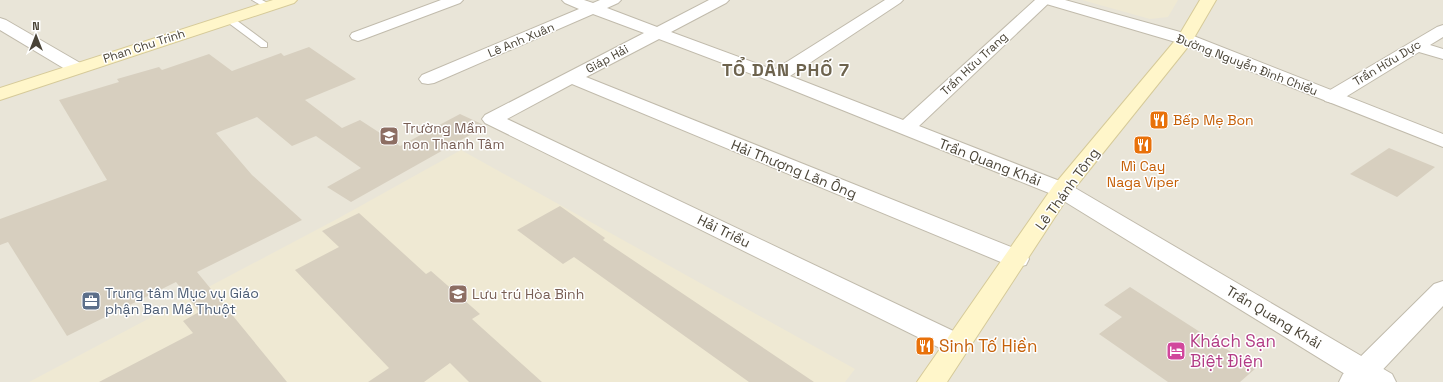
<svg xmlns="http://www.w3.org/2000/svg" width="1443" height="382" viewBox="0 0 1443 382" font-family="'Space Grotesk',sans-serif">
<rect width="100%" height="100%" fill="#f5f3ea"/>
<path fill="#e9e5d8" d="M 0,0 L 1443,0 L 1443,382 L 0,382 Z"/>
<path fill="#efe9d3" d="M 1082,0 L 1178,0 L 1168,17 L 1150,19 Z
M 461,150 L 855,369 L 845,382 L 29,382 L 337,219 Z"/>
<path fill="#d7cfbf" d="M 309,47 L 356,79 L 305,100 L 342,128 L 360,120 L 400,146 L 460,114 L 486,126 L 351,202 L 327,187 L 361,168 L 316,136 L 292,146 L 257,117 L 216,133 L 252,175 L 302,220 L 197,272 L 287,382 L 99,382 L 193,333 L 183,321 L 199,312 L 176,282 L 67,336 L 8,242 L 0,245 L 0,219 L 107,180 L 59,100 L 119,82 L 117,79 L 159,67 L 162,70 L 209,54 L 232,71 L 281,53 L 284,56 Z
M 1389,148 L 1435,167 L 1397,197 L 1350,174 Z
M 560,206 L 605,238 L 603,240 L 814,382 L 749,382 L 574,257 L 563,264 L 517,230 Z
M 359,213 L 426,274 L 431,271 L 480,314 L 472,319 L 542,382 L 469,382 L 450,363 L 424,382 L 368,382 L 389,368 L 295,270 L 339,247 L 322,231 Z
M 1130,287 L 1256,368 L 1240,382 L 1168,382 L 1099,334 L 1122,317 L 1104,305 Z"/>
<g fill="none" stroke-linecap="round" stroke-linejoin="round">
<defs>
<path id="service" d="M 252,0 L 262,0 L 273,6 L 266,8 Z
M 226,17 L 232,17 L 267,43 L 267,47 L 261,47 L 226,21 Z"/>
<path id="minor" d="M 441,0 L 463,0 L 460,3 L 364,39 L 358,41 L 352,39 L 350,36 L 352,33 Z
M 562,0 L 584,0 L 593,3 L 600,0 L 621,0 L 618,3 L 607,8 L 657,27 L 709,0 L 729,0 L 726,3 L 671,32 L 774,70 L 885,0 L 903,0 L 900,3 L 790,76 L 903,120 L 1035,0 L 1052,0 L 919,126 L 1070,185 L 1392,374 L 1396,382 L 1358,382 L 1054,195 L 770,81 L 659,39 L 586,77 L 1026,253 L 1029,259 L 1026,265 L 1017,267 L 1008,265 L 572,84 L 507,119 L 966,337 L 970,344 L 966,351 L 956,355 L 946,351 L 485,123 L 482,119 L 485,115 L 644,33 L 593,14 L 434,83 L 428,84 L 422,83 L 419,79 L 422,75 L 579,9 L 565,3 Z
M 0,18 L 6,20 L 82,64 L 85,68 L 82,72 L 76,73 L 70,72 L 0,30 Z
M 1443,25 L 1443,37 L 1430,45 L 1443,49 L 1443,59 L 1419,52 L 1339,101 L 1332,103 L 1325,101 L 1323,97 L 1325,93 L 1437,27 Z"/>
<path id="tertiary" d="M 1040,0 L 1065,0 L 1191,35 L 1443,134 L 1443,147 L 1179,43 L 1043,3 Z
M 1443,281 L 1443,306 L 1371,382 L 1339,382 L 1343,374 L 1434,284 Z"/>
<path id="secondary" d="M 273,0 L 297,0 L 294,3 L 0,100 L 0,88 Z
M 1200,0 L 1216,0 L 1191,43 L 1070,194 L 947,382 L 917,382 L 1054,185 L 1178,37 Z"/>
</defs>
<use href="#service" stroke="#c1bbac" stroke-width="2"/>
<use href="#minor" stroke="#c1bbac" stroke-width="2"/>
<use href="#tertiary" stroke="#c1bbac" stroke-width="2"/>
<use href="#secondary" stroke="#d6ca99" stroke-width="2"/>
<use href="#service" fill="#fff" fill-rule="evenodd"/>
<use href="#minor" fill="#fff" fill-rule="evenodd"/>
<use href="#tertiary" fill="#fff" fill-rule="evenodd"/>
<use href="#secondary" fill="#fff6ca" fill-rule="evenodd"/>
</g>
<defs>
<symbol id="restaurant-square" viewBox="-11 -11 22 22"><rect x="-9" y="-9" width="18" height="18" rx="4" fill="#e8710a" stroke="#fff"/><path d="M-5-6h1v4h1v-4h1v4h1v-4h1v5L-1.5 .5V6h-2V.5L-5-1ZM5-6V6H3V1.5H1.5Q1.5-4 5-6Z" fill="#fff"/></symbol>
<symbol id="school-square" viewBox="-11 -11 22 22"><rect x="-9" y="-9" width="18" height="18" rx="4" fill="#8d6e63" stroke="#fff"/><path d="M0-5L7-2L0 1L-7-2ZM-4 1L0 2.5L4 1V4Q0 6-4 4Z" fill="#fff"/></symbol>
<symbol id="office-square" viewBox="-11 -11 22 22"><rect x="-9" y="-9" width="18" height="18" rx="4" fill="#5c6f8a" stroke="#fff"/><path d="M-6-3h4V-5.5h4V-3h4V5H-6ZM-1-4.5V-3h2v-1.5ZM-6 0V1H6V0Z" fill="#fff"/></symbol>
<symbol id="hotel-square" viewBox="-11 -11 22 22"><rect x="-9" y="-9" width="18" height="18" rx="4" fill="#d1479c" stroke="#fff"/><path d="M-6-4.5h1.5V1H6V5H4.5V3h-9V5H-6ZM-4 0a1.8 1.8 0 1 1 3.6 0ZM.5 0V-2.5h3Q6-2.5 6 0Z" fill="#fff"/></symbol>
</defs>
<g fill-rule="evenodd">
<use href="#restaurant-square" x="1148" y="109" width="22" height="22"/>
<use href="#school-square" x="378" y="125" width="22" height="22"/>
<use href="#restaurant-square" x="1132" y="134" width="22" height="22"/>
<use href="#school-square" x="447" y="283" width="22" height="22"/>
<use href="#office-square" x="80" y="290" width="22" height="22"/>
<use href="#restaurant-square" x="914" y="335" width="22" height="22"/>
<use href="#hotel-square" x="1165" y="340" width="22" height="22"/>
</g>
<g text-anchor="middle" stroke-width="3" stroke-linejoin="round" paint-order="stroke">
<g font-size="12" fill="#4a4437" stroke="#fff">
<text transform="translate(521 40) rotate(-23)" y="4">Lê Anh Xuân</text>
<text transform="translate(144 46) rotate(-18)" y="4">Phan Chu Trinh</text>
<text transform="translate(607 59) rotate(-28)" y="4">Giáp Hải</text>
<text transform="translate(1387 63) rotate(-31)" y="4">Trần Hữu Dực</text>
<text transform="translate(974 64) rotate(-43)" y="4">Trần Hữu Trang</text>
<text transform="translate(1247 65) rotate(21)" y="4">Đường Nguyễn Đình Chiểu</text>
</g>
<g font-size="14" fill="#c56008" stroke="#fff" text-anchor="start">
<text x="1173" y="125">Bếp Mẹ Bon</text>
<text x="1143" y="171" text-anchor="middle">Mì Cay<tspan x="1143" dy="16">Naga Viper</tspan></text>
</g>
<g font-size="14" fill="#785e54" stroke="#fff" text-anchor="start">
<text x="403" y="133">Trường Mầm<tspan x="403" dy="16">non Thanh Tâm</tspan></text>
<text x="472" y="299">Lưu trú Hòa Bình</text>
</g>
<g font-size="14" fill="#4a4437" stroke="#fff">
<text transform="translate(990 162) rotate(21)" y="5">Trần Quang Khải</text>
<text transform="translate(794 169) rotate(22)" y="5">Hải Thượng Lãn Ông</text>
<text transform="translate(1067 189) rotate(-54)" y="5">Lê Thánh Tông</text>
<text transform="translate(724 231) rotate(26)" y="5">Hải Triều</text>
<text transform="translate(1274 317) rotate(31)" y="5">Trần Quang Khải</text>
</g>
<g font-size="14" fill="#4e5e75" stroke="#fff" text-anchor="start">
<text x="105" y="298">Trung tâm Mục vụ Giáo<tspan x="105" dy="16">phận Ban Mê Thuột</tspan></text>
</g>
<g font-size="17" fill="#b23c85" stroke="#fff" text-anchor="start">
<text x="1190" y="347">Khách Sạn<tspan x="1190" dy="20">Biệt Điện</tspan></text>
</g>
<g font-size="17" fill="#c56008" stroke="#fff" text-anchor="start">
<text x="939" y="352">Sinh Tố Hiền</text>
</g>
<g font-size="18" font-weight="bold" letter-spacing="1" fill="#6d634e" stroke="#fff">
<text x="786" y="76">TỔ DÂN PHỐ 7</text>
</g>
</g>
<g transform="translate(36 36)" stroke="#ffffff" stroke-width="3" paint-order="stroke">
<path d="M0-3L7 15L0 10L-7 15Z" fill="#4a4437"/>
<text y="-6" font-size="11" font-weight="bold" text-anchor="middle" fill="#4a4437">N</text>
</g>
</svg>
